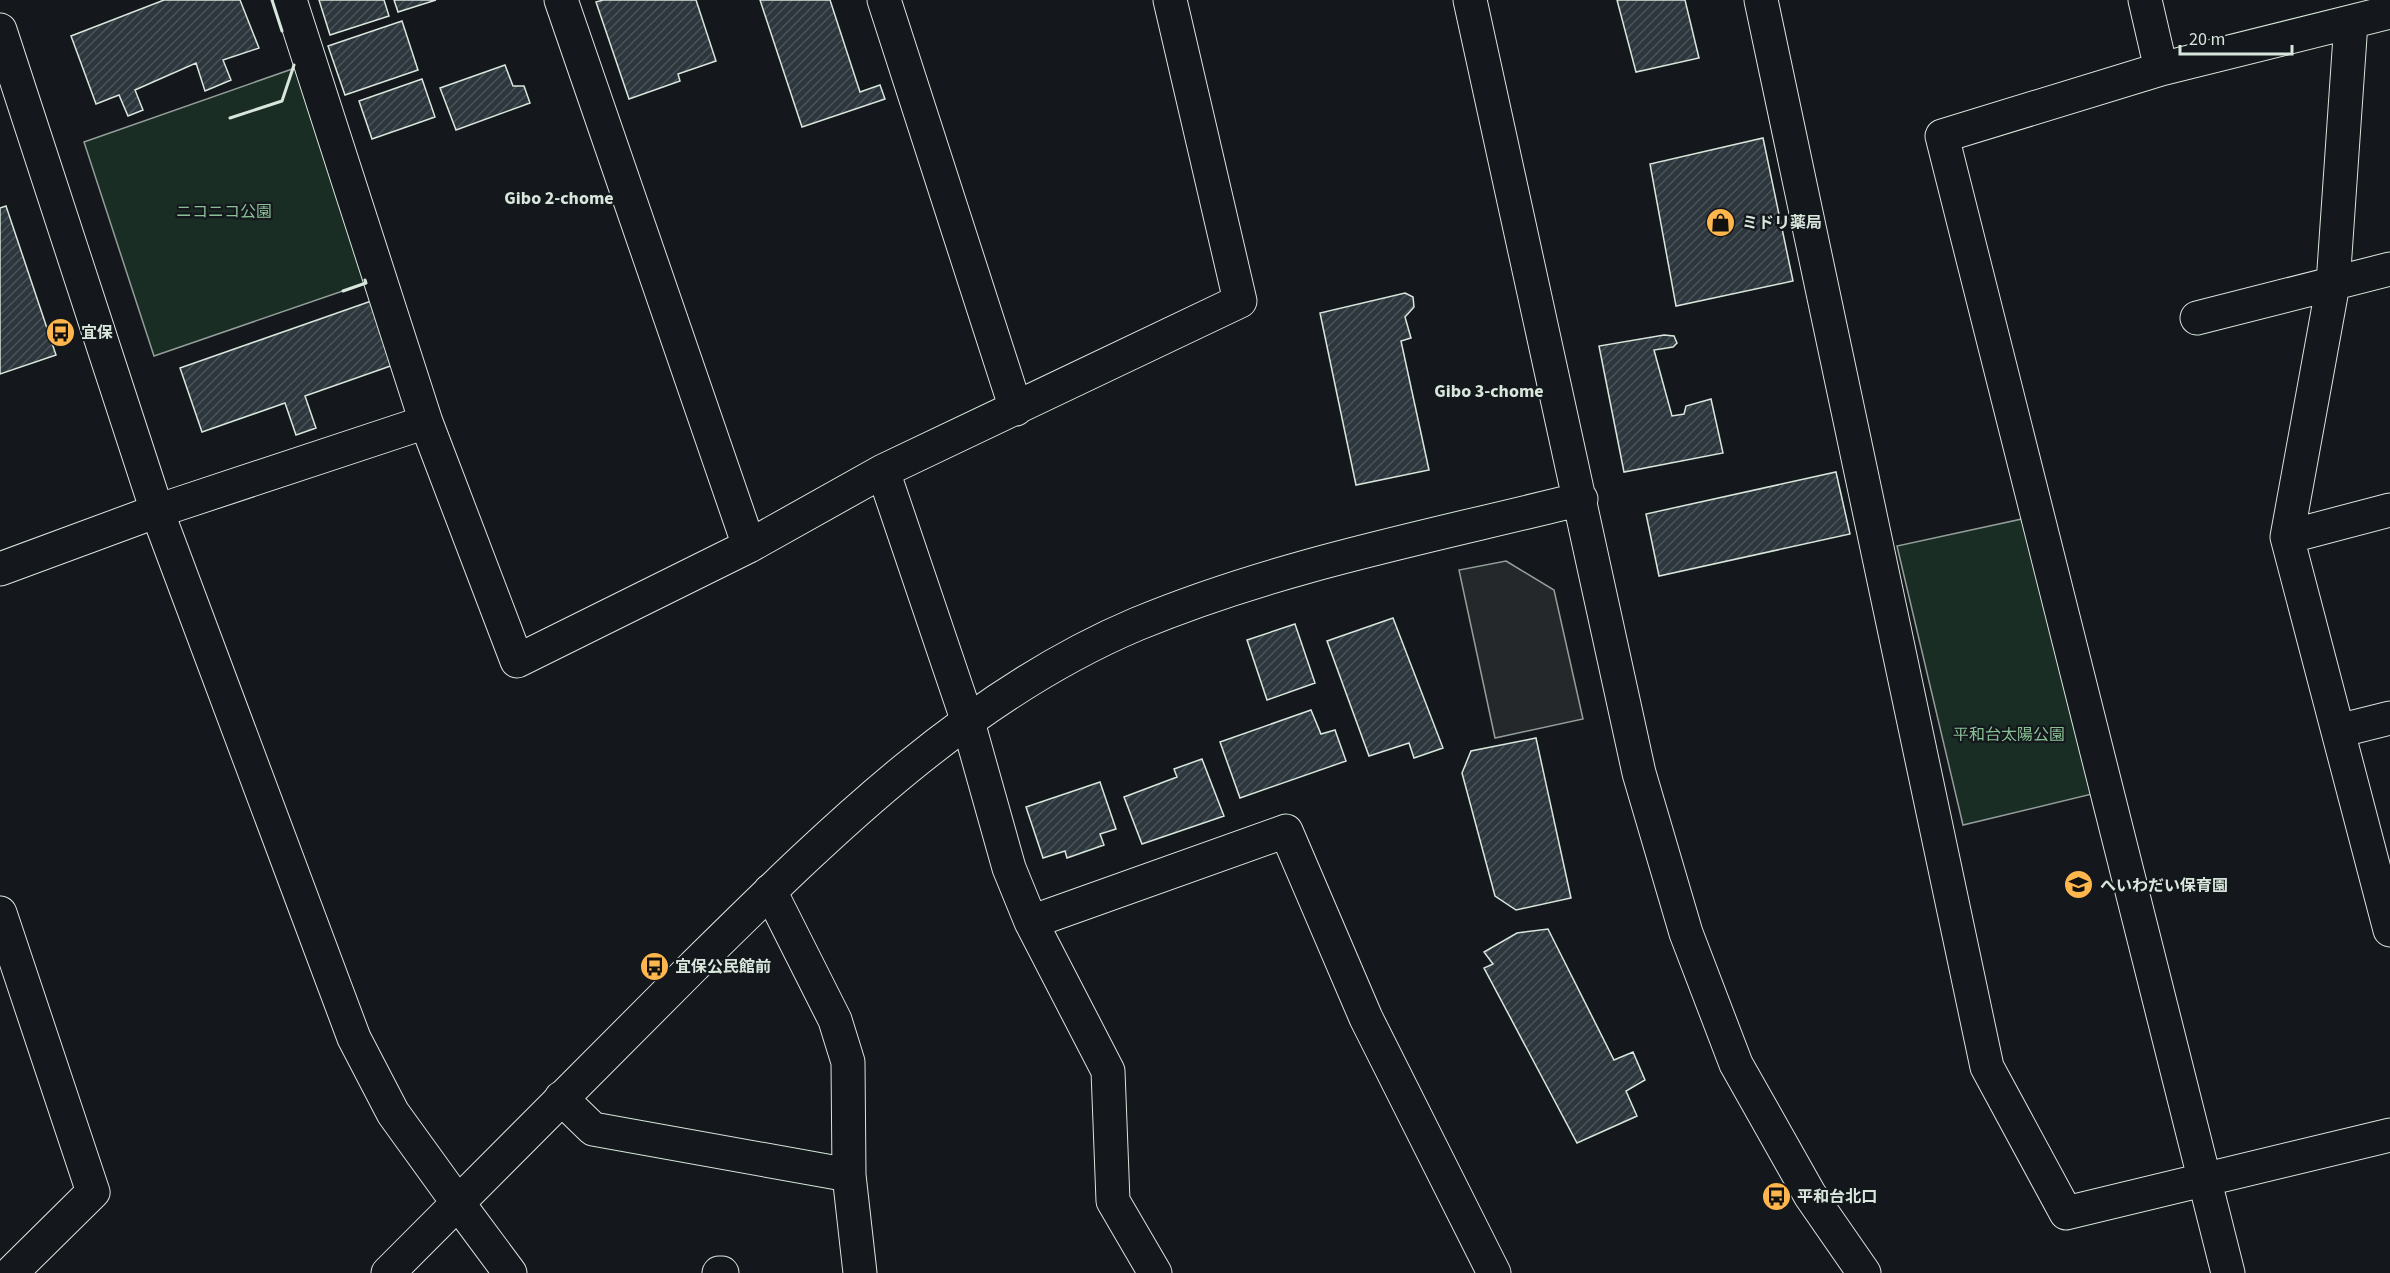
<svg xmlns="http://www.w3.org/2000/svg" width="2390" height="1273" viewBox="0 0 2390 1273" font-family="'Source Sans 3','Noto Sans JP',sans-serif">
<defs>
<pattern id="building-hatch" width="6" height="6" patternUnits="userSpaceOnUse" patternTransform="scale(1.5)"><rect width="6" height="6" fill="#2c363c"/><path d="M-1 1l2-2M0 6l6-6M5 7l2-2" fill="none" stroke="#4a5358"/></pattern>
</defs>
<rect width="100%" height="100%" fill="#14181c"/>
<path fill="#1a2d24" stroke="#939e99" stroke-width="1.5" d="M 295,68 L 366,283 L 154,356 L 84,142 Z
M 2022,519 L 2092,794 L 1963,825 L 1897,546 Z"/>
<path fill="#24282b" stroke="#939e99" stroke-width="1.5" d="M 1506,561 L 1554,590 L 1583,719 L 1495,738 L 1459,570 Z"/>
<path fill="url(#building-hatch)" stroke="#d8e6dc" stroke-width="1.5" d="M 164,0 L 240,0 L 259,48 L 223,60 L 231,80 L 205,91 L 196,63 L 135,90 L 143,110 L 128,116 L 119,95 L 96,104 L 71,36 Z
M 319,0 L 384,0 L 389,16 L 330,35 Z
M 394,0 L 436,0 L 398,12 Z
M 603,0 L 696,0 L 716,61 L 678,74 L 680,81 L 629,99 L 596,2 Z
M 760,0 L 830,0 L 860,92 L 880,85 L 885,99 L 802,127 Z
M 1617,0 L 1685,0 L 1699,58 L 1636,72 Z
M 402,21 L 418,70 L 345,95 L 328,46 Z
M 505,65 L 513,86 L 524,86 L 530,103 L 456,130 L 440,88 Z
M 422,79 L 435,117 L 372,139 L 359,101 Z
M 1763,138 L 1793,281 L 1676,306 L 1650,164 Z
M 6,206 L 56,355 L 0,374 L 0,208 Z
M 1405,293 L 1413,297 L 1414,307 L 1405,317 L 1411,338 L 1401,341 L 1429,470 L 1356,485 L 1320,313 Z
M 377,299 L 399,363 L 305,396 L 316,428 L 296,435 L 285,403 L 202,432 L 180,368 Z
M 1664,335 L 1674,336 L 1677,343 L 1673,347 L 1654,350 L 1672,416 L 1684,414 L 1686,406 L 1711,399 L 1723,453 L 1624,472 L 1599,346 Z
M 1836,472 L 1850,534 L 1659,576 L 1646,514 Z
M 1393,618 L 1443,748 L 1414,758 L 1409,743 L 1369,756 L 1327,641 Z
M 1295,624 L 1315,683 L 1267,700 L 1247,640 Z
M 1311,710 L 1321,734 L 1335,730 L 1346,761 L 1240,798 L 1220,742 Z
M 1536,738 L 1571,898 L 1516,910 L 1495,896 L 1462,773 L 1471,751 Z
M 1202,759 L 1224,816 L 1142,844 L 1124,797 L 1177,777 L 1174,769 Z
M 1100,782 L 1116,829 L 1100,834 L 1104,845 L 1067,858 L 1065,851 L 1043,858 L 1026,807 Z
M 1548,929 L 1614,1060 L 1633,1052 L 1645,1080 L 1626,1091 L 1637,1116 L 1577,1143 L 1484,968 L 1493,964 L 1484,952 L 1517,933 Z"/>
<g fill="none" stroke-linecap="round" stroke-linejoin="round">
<defs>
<path id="street" d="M 290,0 L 426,422 L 517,661 L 749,546 L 883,471 L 1240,301 L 1170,0
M 561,0 L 749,546
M 884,0 L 1016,409
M 1761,0 L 1987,1067 L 2066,1213 L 2390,1135
M 2145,0 L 2161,69
M 2351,22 L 2333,284 L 2287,537 L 2390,930
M 2197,318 L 2390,269
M 883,471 L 968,722 L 1009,868 L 1031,922 L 1108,1071 L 1113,1201 L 1155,1273
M 2287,537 L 2390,510
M 0,569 L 157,511 L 426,422
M 2338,731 L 2390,718
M 770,891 L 835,1020 L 848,1062 L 849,1175 L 860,1273
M 0,913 L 93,1192 L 11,1273
M 1031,922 L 1286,831 L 1366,1018 L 1494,1273
M 561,1098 L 593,1129 L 849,1175
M 458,1203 L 510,1273
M 719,1273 L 722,1273
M 2228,1273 L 1942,136 L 2161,69 L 2390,12"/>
<path id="secondary" d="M 1470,0 L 1639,773 L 1686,933 L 1736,1064 L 1810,1195 L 1864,1273
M 0,30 L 157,511 L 354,1038 L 393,1113 L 458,1203
M 388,1273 C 490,1171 591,1068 693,967 C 825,837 964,697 1137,624 C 1279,565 1433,536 1581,499"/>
</defs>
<use href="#street" stroke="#d8e6dc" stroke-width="35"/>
<use href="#secondary" stroke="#d8e6dc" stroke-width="35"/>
<use href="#street" stroke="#14181c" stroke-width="33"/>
<use href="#secondary" stroke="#14181c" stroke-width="33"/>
<path stroke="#d8e6dc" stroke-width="3" d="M 272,0 L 282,31
M 230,118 L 282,101 L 294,65
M 343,291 L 366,283 L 365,280"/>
</g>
<defs>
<symbol id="shop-disc" viewBox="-11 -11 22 22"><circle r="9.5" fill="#ffb74d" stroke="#14181c"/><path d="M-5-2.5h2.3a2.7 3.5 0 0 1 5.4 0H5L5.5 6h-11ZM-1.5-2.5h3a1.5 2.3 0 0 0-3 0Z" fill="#111"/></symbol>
<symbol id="bus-disc" viewBox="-11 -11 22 22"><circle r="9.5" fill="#ffb74d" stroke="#14181c"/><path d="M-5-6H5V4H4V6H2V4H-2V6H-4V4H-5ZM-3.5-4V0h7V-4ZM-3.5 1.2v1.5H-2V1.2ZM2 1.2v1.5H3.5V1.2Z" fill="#111"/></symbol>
<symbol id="school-disc" viewBox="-11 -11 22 22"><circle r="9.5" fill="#ffb74d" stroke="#14181c"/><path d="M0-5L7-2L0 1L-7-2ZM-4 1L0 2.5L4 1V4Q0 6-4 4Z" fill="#111"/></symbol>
</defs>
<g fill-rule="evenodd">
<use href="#shop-disc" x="1704" y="206" width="33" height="33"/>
<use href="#bus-disc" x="44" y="316" width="33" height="33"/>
<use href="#school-disc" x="2062" y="868" width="33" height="33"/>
<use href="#bus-disc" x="638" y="950" width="33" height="33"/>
<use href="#bus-disc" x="1760" y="1180" width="33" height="33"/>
</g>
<g text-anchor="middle" stroke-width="4.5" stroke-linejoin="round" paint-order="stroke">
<g font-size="16" fill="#8ac095" stroke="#14181c">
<text x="224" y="217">ニコニコ公園</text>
<text x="2009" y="740">平和台太陽公園</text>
</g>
<g font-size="16" font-weight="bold" fill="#d8e6dc" stroke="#14181c" text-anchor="start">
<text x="1742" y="228">ミドリ薬局</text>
<text x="81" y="338">宜保</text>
<text x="2100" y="891">へいわだい保育園</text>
<text x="675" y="972">宜保公民館前</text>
<text x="1797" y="1202">平和台北口</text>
</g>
<g font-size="18" font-weight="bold" fill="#d8e6dc" stroke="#14181c">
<text x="559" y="204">Gibo 2-chome</text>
<text x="1489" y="397">Gibo 3-chome</text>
</g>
</g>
<path d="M2180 45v9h112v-9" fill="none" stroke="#d8e6dc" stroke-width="3"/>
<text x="2189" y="45" font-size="18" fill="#d8e6dc" stroke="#14181c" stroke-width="4.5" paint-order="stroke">20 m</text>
</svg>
